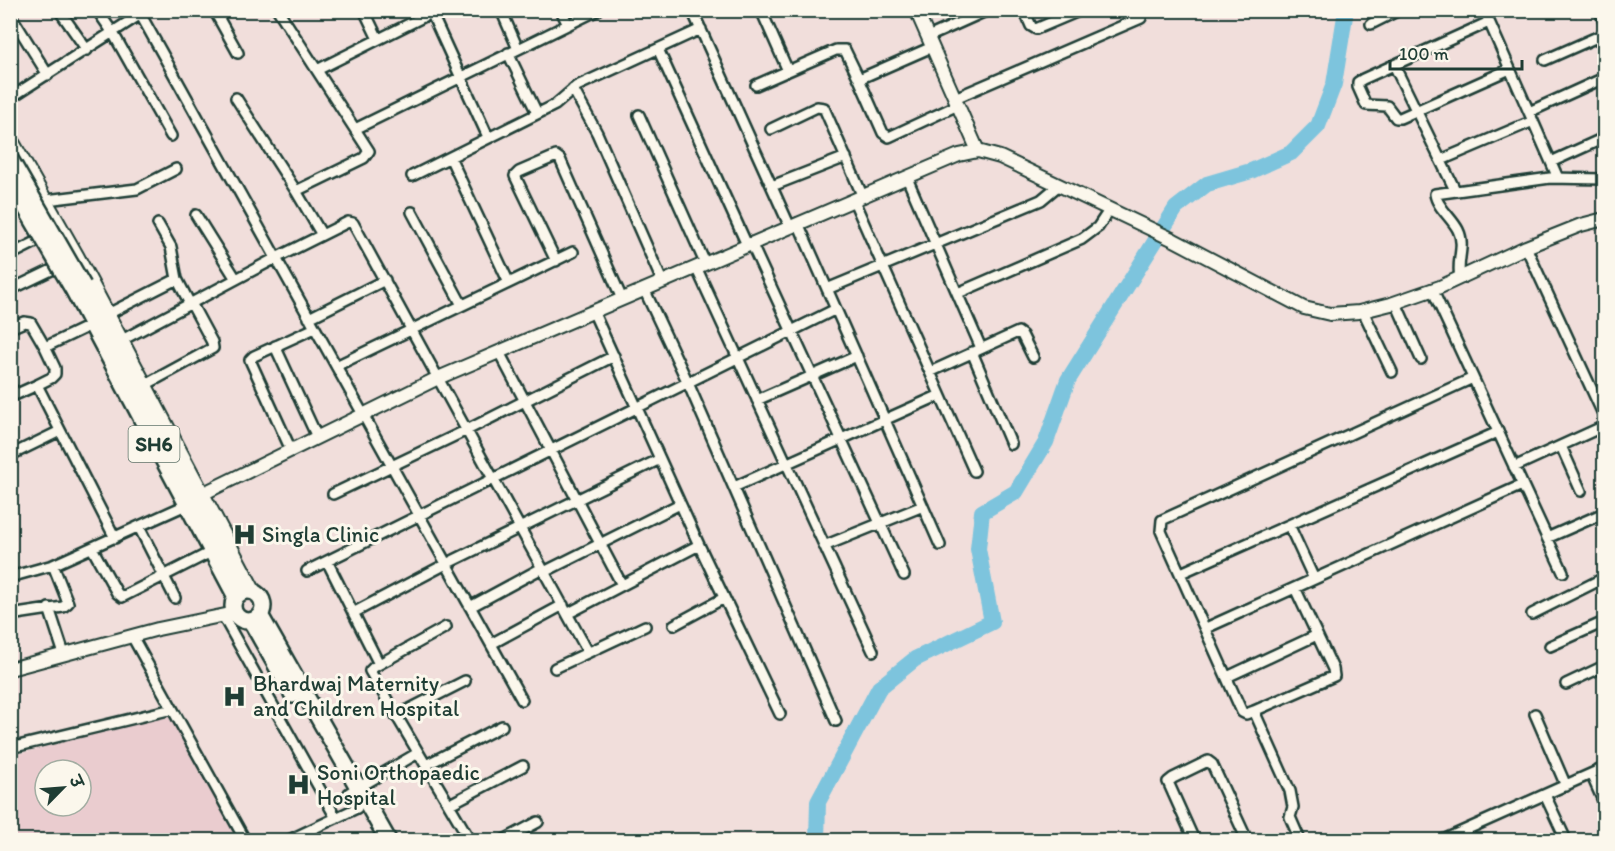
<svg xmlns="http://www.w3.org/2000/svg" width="1615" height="851" viewBox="0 0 1615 851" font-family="Itim,'Playpen Sans Deva',sans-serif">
<rect width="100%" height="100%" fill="#f1dedb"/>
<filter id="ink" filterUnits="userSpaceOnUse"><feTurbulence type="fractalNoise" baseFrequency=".0167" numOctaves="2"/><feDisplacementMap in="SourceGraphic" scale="12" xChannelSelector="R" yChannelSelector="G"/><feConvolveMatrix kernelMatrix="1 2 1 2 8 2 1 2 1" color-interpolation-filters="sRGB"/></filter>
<g filter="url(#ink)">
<path fill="#eacccf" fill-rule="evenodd" d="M 169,715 L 239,840 L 11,840 L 11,756 ZM 45,770 L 81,770 L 81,806 L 45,806 Z"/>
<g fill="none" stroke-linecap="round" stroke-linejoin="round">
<path stroke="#7dc4dd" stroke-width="16" d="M 817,840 L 818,802 L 879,688 L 915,659 L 992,622 L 978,549 L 982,512 L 1016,492 L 1046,442 L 1068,380 L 1176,208 L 1207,184 L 1251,171 L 1291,153 L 1318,126 L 1334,84 L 1346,10"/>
<defs>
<path id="minor" d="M 59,10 L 87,50
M 97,10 L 113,33 L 171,136
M 138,10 L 522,700
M 214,10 L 238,53
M 278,10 L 369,151 L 364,158 L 296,191
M 364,10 L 378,39
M 430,10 L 488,137
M 501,10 L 518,49
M 561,10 L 568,25
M 692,10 L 790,227
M 761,10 L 788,71
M 1024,10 L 1031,26 L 1036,29 L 1081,10
M 1484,10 L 1558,178
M 1600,10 L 1604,22
M 10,14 L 48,75
M 1489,22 L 1363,79 L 1358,82 L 1358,87 L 1366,105 L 1387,106 L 1396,118 L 1400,118 L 1510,69
M 1371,24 L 1399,10
M 928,37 L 988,10
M 658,49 L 747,245
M 508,53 L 537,113
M 1545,60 L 1604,34
M 1394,65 L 1455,190
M 317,70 L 431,13
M 859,79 L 883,133 L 889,137 L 958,105
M 756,85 L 836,50 L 845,50 L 859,79 L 932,47
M 573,89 L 597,133 L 662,281
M 10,98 L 147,10
M 236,98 L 296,191 L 322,235
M 955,98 L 1141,18
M 1529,112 L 1604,78
M 639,115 L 705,263
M 355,129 L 598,10
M 771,129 L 817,107 L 824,108 L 863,197
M 450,157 L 509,283
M 1441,160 L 1533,121
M 1551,162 L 1604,138
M 412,176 L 555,105 L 577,86 L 701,29
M 907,178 L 981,348
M 772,186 L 846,157
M 46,200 L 137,189 L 176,169
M 854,201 L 974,471
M 412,212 L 462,305
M 196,215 L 236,279
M 798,223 L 940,545
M 158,224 L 171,247 L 177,279 L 190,304
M 751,243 L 904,575
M 1526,247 L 1604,416
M 10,255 L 46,237
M 556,261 L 515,176 L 519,172 L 556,156 L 560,159 L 622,299
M 696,267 L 873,651
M 1460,277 C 1456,261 1466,246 1458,230 C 1452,218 1437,207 1435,194 L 1550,178 L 1604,179
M 644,289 L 688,383 L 836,721
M 827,289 L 1041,200 L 1059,185
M 1432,289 L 1563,572
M 10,290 L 62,265
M 958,293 L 1082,239 L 1098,227 L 1110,209
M 1396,303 L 1421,359
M 593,311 L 699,545 L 780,714
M 1363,311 L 1392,372
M 108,314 L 177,279
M 309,318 L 385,280
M 10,328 L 24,322 L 31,323 L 45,347 L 91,325
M 122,340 L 276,258 L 348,222 L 353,223 L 588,652
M 275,346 L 317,437
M 499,352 L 622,585
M 972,352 L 1011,444
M 336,366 L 573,252
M 930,372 L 1018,332 L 1022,335 L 1033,357
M 37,385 L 51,378 L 55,374 L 55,368 L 45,347
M 145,385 L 213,348 L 212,342 L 191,303
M 10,387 L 17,394 L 37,385 L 115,538
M 757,400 L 857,356
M 1561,446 L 1581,491
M 291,450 L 250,360 L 254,356 L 315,328
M 10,453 L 17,452 L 60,431
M 1514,467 L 1604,426
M 734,487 L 940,395
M 333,494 L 467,430 L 614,356
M 1289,525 L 1314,579
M 139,527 L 175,598
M 1547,538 L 1604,513
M 824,546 L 923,506
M 92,548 L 117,593 L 122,597 L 211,552
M 327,561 L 379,664
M 307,571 L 836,309
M 544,572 L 680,504
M 1181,573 L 1498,432
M 10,577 L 53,565 L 186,505
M 470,607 L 542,568
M 49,608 L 64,654
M 353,613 L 446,564 L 660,459
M 567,614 L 699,545
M 1532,614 L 1604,578
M 10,615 L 63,607 L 68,603 L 53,565
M 223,616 L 336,818
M 674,625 L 724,598
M 446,627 L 374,667 L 370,671 L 470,840
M 1206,628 L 1522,485
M 132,636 L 245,840
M 491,644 L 563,605
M 1550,646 L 1604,622
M 555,668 L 645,626
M 1227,677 L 1317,635
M 1566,684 L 1604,666
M 1254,711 L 1334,676 L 1333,669 L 1295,588
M 1535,714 L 1566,786
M 396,716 L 465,681
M 10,748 L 172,709
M 426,765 L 502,726
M 1591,774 L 1604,803
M 349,793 L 418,753
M 1545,795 L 1566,840
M 450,804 L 523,766
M 289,840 L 357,808
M 504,840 L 538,822
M 1194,840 L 1168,782 L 1173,778 L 1208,761 L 1212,764 L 1247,840
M 1300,840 L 1290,817 L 1293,807 L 1290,791 L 1254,711 L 1246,714 L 1242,712 L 1161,531 L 1162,520 L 1473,378
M 1443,840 L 1604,768"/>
<path id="tertiary" d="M 916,10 L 978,151
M 10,137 L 78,257 L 255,592
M 194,498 L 438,378 L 959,155 L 978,151 L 1000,157 L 1174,240 L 1304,308 L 1330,314 L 1359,312 L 1391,304 L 1440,287 L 1526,247 L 1581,225 L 1604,219
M 10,669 L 158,629 L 235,613"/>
<path id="primary" d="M 74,291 L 236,597
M 87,294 L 183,477 L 247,591
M233 606a15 15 0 1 1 30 0a15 15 0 1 1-30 0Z
M 260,615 L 388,840
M 251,621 L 293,695"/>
</defs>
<use href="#minor" stroke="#1f3d34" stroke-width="14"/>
<use href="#tertiary" stroke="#1f3d34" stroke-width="16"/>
<use href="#primary" stroke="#1f3d34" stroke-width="20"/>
<use href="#minor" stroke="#fbf7ec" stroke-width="9"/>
<use href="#tertiary" stroke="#fbf7ec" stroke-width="12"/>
<use href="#primary" stroke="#fbf7ec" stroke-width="15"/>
<defs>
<path id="primary-bridge" d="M 10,159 L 83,286
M 10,181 L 74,291"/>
</defs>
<use href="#primary-bridge" stroke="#1f3d34" stroke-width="20" stroke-linecap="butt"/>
<use href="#primary-bridge" stroke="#fbf7ec" stroke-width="15"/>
</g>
</g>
<defs>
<symbol id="hospital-bare" viewBox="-9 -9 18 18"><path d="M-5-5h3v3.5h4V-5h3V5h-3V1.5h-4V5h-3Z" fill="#1f3d34" stroke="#fbf7ec" stroke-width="2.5" paint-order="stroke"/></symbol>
</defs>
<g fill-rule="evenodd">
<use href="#hospital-bare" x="228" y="518" width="33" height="33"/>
<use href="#hospital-bare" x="218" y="680" width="33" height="33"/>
<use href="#hospital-bare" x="282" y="768" width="33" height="33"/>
</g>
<g text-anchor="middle" stroke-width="6" stroke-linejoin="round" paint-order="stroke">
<rect fill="#fbf7ec" stroke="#61756b" stroke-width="1.5" x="128.5" y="426" width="51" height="36" rx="4.5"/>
<g font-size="21" font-weight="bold" fill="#1f3d34">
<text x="154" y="451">SH6</text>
</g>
<g font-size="22" fill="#1f3d34" stroke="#fbf7ec" text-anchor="start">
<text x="262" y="542">Singla Clinic</text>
<text x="253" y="691">Bhardwaj Maternity<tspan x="253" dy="25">and Children Hospital</tspan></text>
<text x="317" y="780">Soni Orthopaedic<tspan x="317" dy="25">Hospital</tspan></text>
</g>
</g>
<rect width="1615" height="851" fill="none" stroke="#fbf7ec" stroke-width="36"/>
<rect x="18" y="18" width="1579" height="815" fill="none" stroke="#1f3d34" stroke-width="2" filter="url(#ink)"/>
<g transform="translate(63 788) rotate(65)"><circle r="28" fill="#fbf7ec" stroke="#a3ada2" stroke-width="1.5"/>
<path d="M0-4.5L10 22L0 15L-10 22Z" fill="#1f3d34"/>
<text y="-9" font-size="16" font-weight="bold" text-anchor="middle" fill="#1f3d34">उ</text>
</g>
<path d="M1390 60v9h132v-9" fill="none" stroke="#1f3d34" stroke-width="3"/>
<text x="1399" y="60" font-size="18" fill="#1f3d34" stroke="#fbf7ec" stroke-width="4.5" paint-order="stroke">100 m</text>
</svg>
